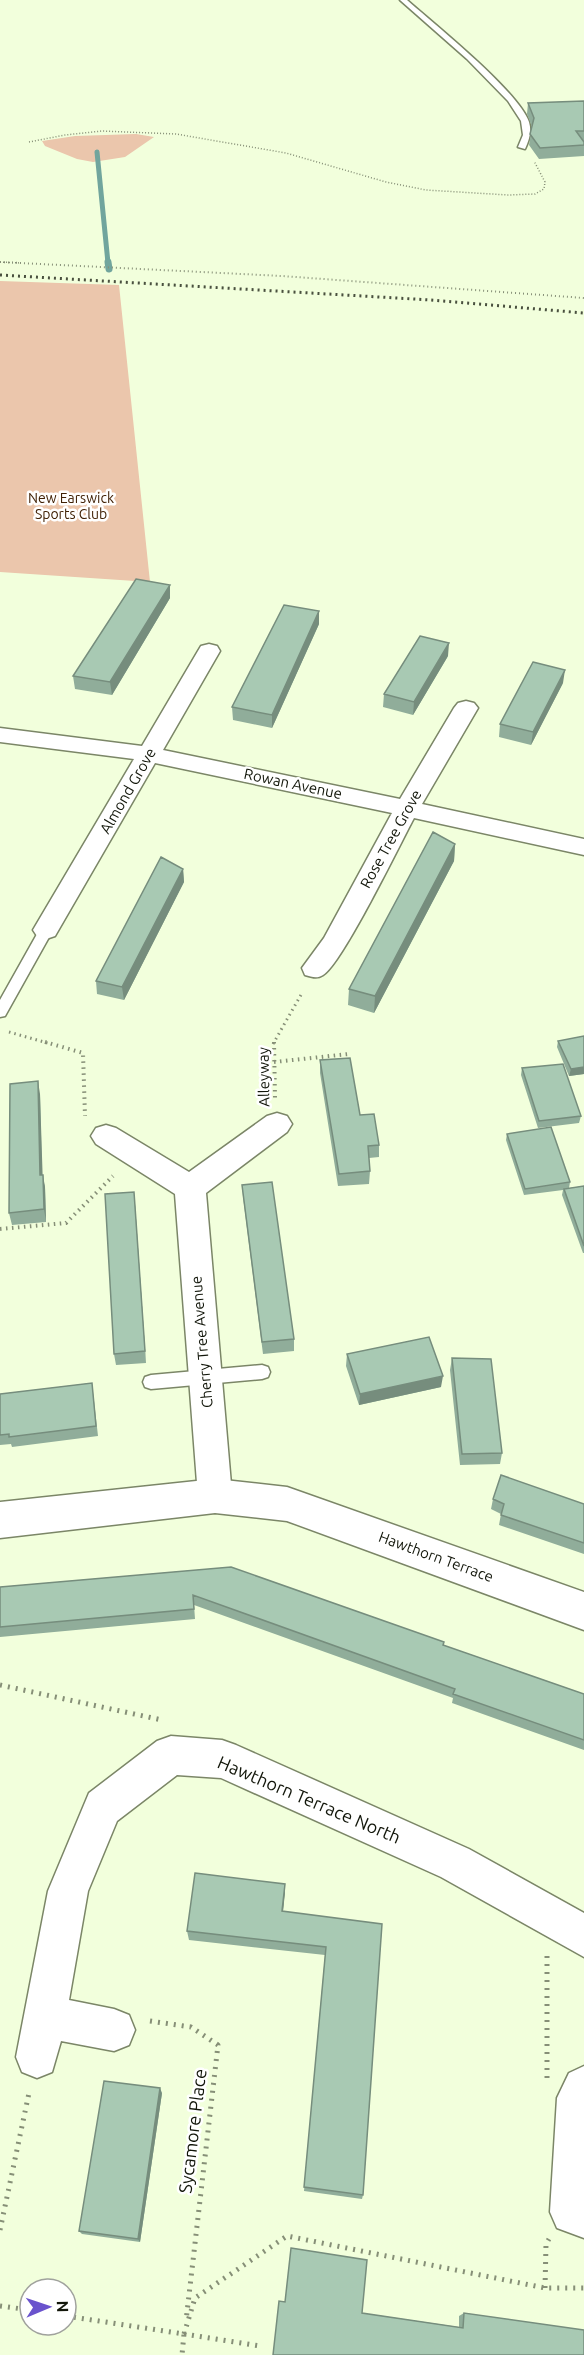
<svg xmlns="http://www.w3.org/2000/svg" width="584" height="2355" viewBox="0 0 584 2355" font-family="Ubuntu,sans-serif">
<rect width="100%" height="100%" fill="#f2ffdc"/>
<path fill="#ebc6ac" d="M 136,134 L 154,137 L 125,157 L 93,162 L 77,159 L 45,146 L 42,141 L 75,136 Z
M 0,281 L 119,285 L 150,582 L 0,572 Z"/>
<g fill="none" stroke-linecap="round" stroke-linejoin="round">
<path stroke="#71a59d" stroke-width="5" d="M 97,152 L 108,263"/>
<path stroke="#71a59d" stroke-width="7" d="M 108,262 L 109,269"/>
<defs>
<path id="lane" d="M 400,0 L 407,0 C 434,24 518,91 529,122 C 532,132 529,140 525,149 L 518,147 L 523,135 L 521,121 L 508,101 L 467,59 Z
M 46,925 L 53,930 L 5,1016 L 0,1017 L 0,1000 L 41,927 Z
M 262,1365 L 268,1367 L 270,1372 L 268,1377 L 262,1379 L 151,1389 L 145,1387 L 143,1382 L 145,1377 L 151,1375 Z"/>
<path id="street" d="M 209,644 L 217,646 L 220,651 L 163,750 L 400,799 L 454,708 L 458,703 L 466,701 L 474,703 L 478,708 L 422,804 L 584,839 L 584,855 L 414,818 C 400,844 342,964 323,975 C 317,979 312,977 305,975 L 302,968 L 324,938 L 392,813 L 155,763 L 55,936 L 46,939 L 37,936 L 33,930 L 134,759 L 0,742 L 0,728 L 142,746 L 198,651 L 201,646 Z
M 277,1113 L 287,1116 L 292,1124 L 287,1132 L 206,1193 L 232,1496 L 227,1507 L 215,1512 L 203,1507 L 198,1496 L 175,1194 L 96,1144 L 91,1136 L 96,1128 L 106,1125 L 116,1128 L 189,1172 L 267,1116 Z
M 171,1736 L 222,1740 L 236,1745 L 469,1849 L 584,1913 L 584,1957 L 441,1877 L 221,1778 L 177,1775 L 117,1821 L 88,1891 L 69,2000 L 114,2009 L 129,2015 L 135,2030 L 129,2045 L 114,2051 L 61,2041 L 52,2072 L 37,2078 L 22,2072 L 16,2057 L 48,1891 L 89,1793 L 157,1741 Z
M 584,2066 L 584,2238 L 557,2228 L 550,2212 L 557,2098 L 569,2073 Z"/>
<path id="secondary" d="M 215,1479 L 287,1487 L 584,1592 L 584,1630 L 287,1521 L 215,1513 L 0,1538 L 0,1502 Z"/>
</defs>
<use href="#lane" stroke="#7b8667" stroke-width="3"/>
<use href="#street" stroke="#7b8667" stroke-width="3"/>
<use href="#secondary" stroke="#7b8667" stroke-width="3"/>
<path stroke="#868f77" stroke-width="1.5" stroke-dasharray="1 2" stroke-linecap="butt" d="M 29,142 L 65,135 L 102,131 L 176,134 L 286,153 L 386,182 L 426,190 L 508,195 L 535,194 L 544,189 L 545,182 L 534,161
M 0,262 L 21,263"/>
<path stroke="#868f77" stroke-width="2" stroke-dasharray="1 3" stroke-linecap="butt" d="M 0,262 L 282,276 L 584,298"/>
<path stroke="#868f77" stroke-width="3" stroke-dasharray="1.5 4" stroke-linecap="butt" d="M 9,1032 L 51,1044
M 273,1044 L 302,993"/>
<path stroke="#868f77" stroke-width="4" stroke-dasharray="1.5 4.5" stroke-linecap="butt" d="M 45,1042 L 83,1053 L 85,1116
M 274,1042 L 275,1098
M 274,1062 L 349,1054
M 0,1229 L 66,1223 L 113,1176"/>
<path stroke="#868f77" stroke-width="5" stroke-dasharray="2 6" stroke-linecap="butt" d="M 0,1685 L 162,1720
M 547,1956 L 547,2078
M 150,2021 L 191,2027 L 218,2045 L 186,2321
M 0,2230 L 29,2093
M 545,2288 L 546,2244 L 549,2239
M 0,2306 L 30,2310
M 66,2316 L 184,2334 L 182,2355
M 184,2334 L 195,2298 L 287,2236 L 545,2288 L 584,2288
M 184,2334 L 260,2346"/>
<use href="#lane" fill="#fff" fill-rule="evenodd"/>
<use href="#street" fill="#fff" fill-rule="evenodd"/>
<use href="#secondary" fill="#fff" fill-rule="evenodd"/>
<path stroke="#49503e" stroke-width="3" stroke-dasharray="2 4" stroke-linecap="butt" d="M 0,275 L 431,300 L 584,313"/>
</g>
<path fill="#90ad9a" d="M 584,101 L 584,156 L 539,159 L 529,145 L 532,127 L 527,114 L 528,103 Z
M 170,585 L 170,598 L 112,695 L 75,689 L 73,676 Z
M 319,611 L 319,624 L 272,728 L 233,720 L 232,707 Z
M 448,656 L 413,715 L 383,707 L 384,694 Z
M 563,683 L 531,745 L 499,737 L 500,724 Z
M 455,844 L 454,861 L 374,1013 L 348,1005 L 349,989 Z
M 183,869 L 184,882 L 124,1000 L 97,994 L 96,981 Z
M 584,1036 L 584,1074 L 569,1076 L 557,1047 L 558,1041 Z
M 320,1060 L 360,1115 L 379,1145 L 379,1157 L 369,1158 L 370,1171 L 369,1184 L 338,1186 L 320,1073 Z
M 522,1068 L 581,1116 L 579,1123 L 538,1128 L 521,1075 Z
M 40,1094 L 42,1175 L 45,1187 L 46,1222 L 12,1225 L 9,1213 Z
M 507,1134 L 570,1182 L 569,1188 L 584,1186 L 584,1253 L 583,1253 L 562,1195 L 563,1190 L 524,1195 L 506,1140 Z
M 242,1185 L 294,1339 L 294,1351 L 263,1354 L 243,1197 Z
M 135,1204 L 146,1363 L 116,1365 L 114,1354 Z
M 347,1354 L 441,1387 L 359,1405 L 346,1366 Z
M 452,1358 L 502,1453 L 500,1464 L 460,1465 L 450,1370 Z
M 92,1383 L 98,1436 L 12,1447 L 11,1444 L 0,1445 L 0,1394 Z
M 493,1499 L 584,1504 L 584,1554 L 499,1525 L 501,1514 L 491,1509 Z
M 231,1567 L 443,1645 L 584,1694 L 584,1750 L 452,1703 L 453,1698 L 194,1605 L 195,1619 L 0,1637 L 0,1587 Z
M 285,1884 L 283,1912 L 382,1924 L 363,2195 L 362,2199 L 304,2191 L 325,1955 L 189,1940 L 187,1931 Z
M 162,2093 L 140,2242 L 82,2234 L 79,2231 Z
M 362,2313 L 459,2327 L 459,2316 L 464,2313 L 584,2355 Z"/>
<path fill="#768d7d" d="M 170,585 L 170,598 L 112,695 L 110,682 Z
M 319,611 L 319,624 L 272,728 L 272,715 Z
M 449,643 L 448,656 L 413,715 L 414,702 Z
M 565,670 L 563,683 L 531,745 L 533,732 Z
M 455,844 L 454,861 L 374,1013 L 375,996 Z
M 183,869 L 184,882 L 124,1000 L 122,987 Z
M 584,1067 L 584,1074 L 569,1076 L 571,1069 Z
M 38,1081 L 40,1094 L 43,1187 L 40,1175 Z
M 43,1175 L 45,1187 L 46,1222 L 44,1209 Z
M 134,1192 L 135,1204 L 146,1363 L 145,1351 Z
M 443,1376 L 441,1387 L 359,1405 L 360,1394 Z
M 285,1884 L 285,1893 L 282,1920 L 282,1911 Z
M 160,2088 L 162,2093 L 140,2242 L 138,2239 Z"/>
<path fill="#a8c9b3" stroke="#768d7d" stroke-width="1.5" d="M 584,101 L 584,131 L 576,131 L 584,142 L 584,145 L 540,148 L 530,134 L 534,118 L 528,103 Z
M 136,579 L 170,585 L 110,682 L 73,676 Z
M 284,605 L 319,611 L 272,715 L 232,707 Z
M 420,636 L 449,643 L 414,702 L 384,694 Z
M 533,662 L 565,670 L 533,732 L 500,724 Z
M 433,832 L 455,844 L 375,996 L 349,989 Z
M 161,857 L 183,869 L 122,987 L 96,981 Z
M 584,1036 L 584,1067 L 571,1069 L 558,1041 Z
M 350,1058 L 360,1115 L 374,1114 L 379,1145 L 368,1146 L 370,1171 L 339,1174 L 320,1060 Z
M 563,1064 L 581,1116 L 539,1121 L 522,1068 Z
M 38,1081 L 40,1175 L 43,1175 L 44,1209 L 9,1213 L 10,1084 Z
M 551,1127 L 570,1182 L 525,1189 L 507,1134 Z
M 272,1182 L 294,1339 L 262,1342 L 242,1185 Z
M 584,1186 L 584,1246 L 564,1189 Z
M 134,1192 L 145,1351 L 114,1354 L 105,1194 Z
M 429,1337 L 443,1376 L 360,1394 L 347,1354 Z
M 452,1358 L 491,1359 L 502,1453 L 462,1454 Z
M 92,1383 L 96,1426 L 9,1437 L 9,1434 L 0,1435 L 0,1394 Z
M 501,1475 L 584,1504 L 584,1543 L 501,1515 L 504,1504 L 493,1499 Z
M 231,1567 L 444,1642 L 443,1645 L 584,1694 L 584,1740 L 453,1694 L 455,1689 L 193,1595 L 194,1609 L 0,1627 L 0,1587 Z
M 195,1873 L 285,1884 L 282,1911 L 382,1924 L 363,2195 L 304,2187 L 326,1947 L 187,1931 Z
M 104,2081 L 160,2088 L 138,2239 L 79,2231 Z
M 291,2248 L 367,2260 L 362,2313 L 463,2328 L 464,2313 L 584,2330 L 584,2355 L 273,2355 L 279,2301 L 285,2302 Z"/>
<g text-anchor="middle" stroke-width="5" stroke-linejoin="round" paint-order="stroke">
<g font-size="14" fill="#402105" stroke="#fff">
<text x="71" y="503">New Earswick<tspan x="71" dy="16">Sports Club</tspan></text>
</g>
<g font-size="15" fill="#12160a" stroke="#fff">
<text transform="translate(293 784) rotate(12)" y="5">Rowan Avenue</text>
<text transform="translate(128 791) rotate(-60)" y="5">Almond Grove</text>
<text transform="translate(391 839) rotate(-61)" y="5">Rose Tree Grove</text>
<text transform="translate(264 1077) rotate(-91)" y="5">Alleyway</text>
<text transform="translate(202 1342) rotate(-95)" y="5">Cherry Tree Avenue</text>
<text transform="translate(436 1557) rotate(20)" y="5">Hawthorn Terrace</text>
</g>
<g font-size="18" fill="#12160a" stroke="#fff">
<text transform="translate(309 1800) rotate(23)" y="6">Hawthorn Terrace North</text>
<text transform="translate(193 2131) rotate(-83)" y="6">Sycamore Place</text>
</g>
</g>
<g transform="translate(48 2307) rotate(88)"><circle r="28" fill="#ffffff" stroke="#a0a29d" stroke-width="1.5"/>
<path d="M0-4.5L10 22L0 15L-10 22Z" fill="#6a53cd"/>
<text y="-9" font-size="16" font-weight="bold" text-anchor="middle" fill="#12160a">N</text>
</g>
</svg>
